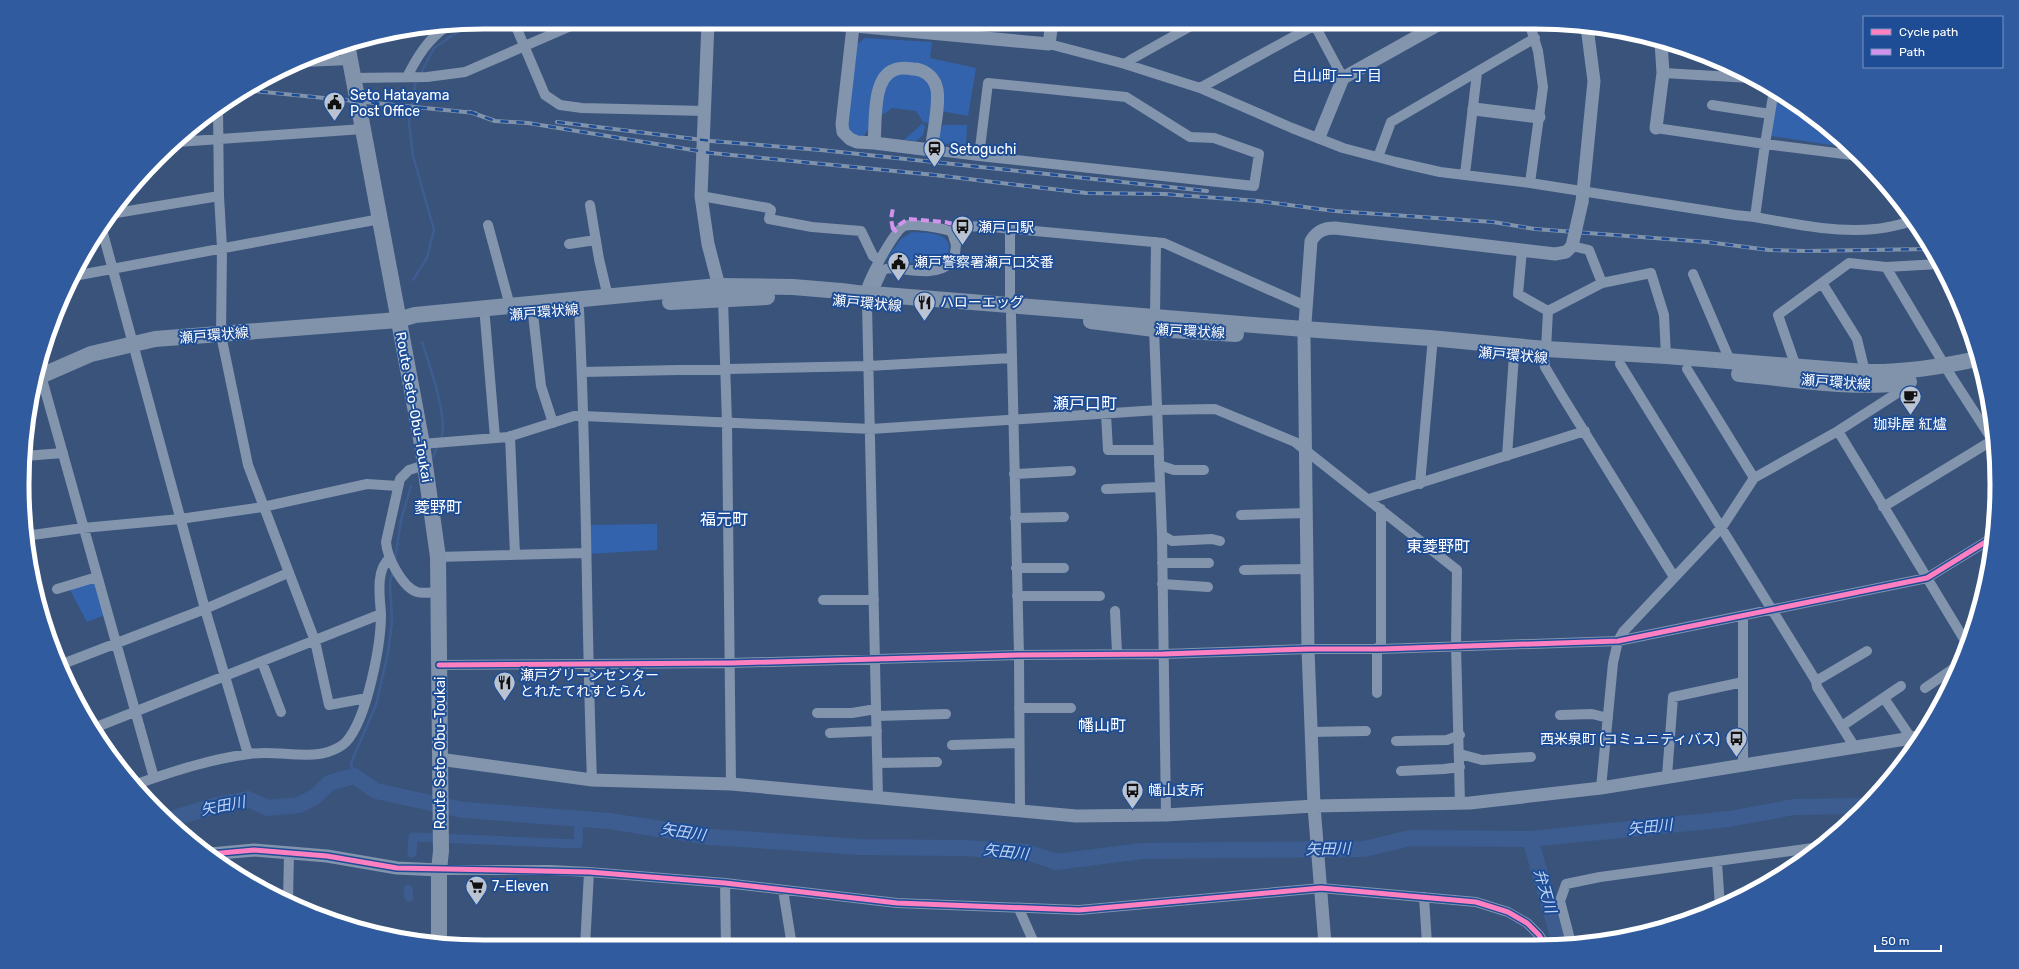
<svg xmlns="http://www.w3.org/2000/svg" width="2019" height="969" viewBox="0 0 2019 969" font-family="Rubik,'Noto Sans JP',sans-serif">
<rect width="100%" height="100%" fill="#39537b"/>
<path fill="#3363ac" d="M 865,38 L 932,42 L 930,58 L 976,68 L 968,116 L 942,111 L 943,88 L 932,71 L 886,69 L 868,130 L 862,138 L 846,133 L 856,45 Z
M 906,72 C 910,73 917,73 921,76 C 938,84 931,109 930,123 L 923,122 L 916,111 L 892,108 L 884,114 L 882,113 C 882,92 881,77 906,72 Z
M 1777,92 L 1792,100 L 1850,148 L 1771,136 Z
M 923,123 L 925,127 L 923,135 L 916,141 L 904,140 Z
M 943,125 L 967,125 L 966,146 L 941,143 L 939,135 Z
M 912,232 C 924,233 949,231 949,248 C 949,252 947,259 945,263 L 940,265 L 889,261 L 887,258 L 901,239 Z
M 657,524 L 657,550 L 588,554 L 588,525 Z
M 94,580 L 105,615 L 87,622 L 69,588 Z"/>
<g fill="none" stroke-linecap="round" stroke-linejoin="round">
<path stroke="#3d5d91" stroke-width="2.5" d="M 420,75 L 434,48 L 469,24
M 413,280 L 427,258 L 434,230 L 413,156 L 409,122 L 415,85 L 417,79
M 422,342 C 429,363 449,420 441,439
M 433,457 L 438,445
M 395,560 L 401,520 L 411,486
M 354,776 L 351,763 L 376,705 L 388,653 L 392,622 L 390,583 L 393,571"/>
<path stroke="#3d5d91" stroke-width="9" d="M 412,853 L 413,837 L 578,844 L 579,818
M 408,889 L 409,897"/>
<path stroke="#3d5d91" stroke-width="16" d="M 168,820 L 217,805 L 248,799 L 268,808 L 299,805 L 315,797 L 329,783 L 354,776 L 376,791 L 463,810 L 609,821 L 711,837 L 860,847 L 965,848 L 1027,852 L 1056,862 L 1142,851 L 1364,849 L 1410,838 L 1530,839 L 1729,819 L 1794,807 L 1862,806
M 1530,839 L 1560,943"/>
<path stroke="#8394ad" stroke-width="10" d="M 514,22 L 545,95 L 560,105 L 582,108 L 705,111
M 1313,22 L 1343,78
M 1529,22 L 1538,51 L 1543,87 L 1530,183
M 1049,44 L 1125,64 L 1200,88 L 1292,128 L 1343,148 L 1396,162 L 1440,172 L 1530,183 L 1735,215 L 1755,217 L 1765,144 L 1860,156
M 303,62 L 350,60
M 1125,64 L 1132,59 L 1198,22
M 1663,73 L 1751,78
M 407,77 C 417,57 428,39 447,26
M 353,78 L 427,77 L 465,72 L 580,22
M 988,83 L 1126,97 L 1190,137 L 1214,138 L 1259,154 L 1254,186 L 979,156 Z
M 1200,88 L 1315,25
M 1712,105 L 1770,114
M 218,108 L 219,196 L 222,248 L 221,335 L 248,465 L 315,641 L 329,705 L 367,698
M 1656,128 L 1765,144 L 1774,90
M 177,142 L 363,129
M 931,150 L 979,156
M 1378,157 L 1391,122 L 1535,38
M 1465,174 L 1477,73
M 701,196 L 768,208 L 771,210 L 769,219 L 812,227 L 861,231 L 873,256 L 879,260
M 590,205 L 599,259 L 608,297
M 110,214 L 219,196
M 1755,217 C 1794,224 1835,233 1875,229 C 1888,228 1901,224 1914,221
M 488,225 L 510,306
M 101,226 L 205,609 L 248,754
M 1010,228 L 1010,306
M 952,232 L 965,227 L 982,226 L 1164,243 L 1306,306
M 569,244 L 596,240
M 1522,250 L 1518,294 L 1548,311 L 1602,283 L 1589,250 L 1572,246
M 1886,267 L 1939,264
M 1693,274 L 1731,363
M 74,276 L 380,219
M 1602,283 L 1651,273 L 1664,315 L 1666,356
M 1822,283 L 1857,339 L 1865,372
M 723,299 L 727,423 L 731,784
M 867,304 L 883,270 C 890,267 895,268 902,269 C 922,272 938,274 954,261 L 956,245 L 952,232 C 944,228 912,223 904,226 C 894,231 865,284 865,295 C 865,298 866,301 867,304 L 878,797
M 579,309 C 587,466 586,623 592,780
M 533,314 L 541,386 L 553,423
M 1011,315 L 1019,655 L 1020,811
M 1155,316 L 1156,242
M 485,318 L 495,438
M 1154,329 L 1162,535 L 1166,815
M 1546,349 L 1548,311
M 1544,358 L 1545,367 L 1561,394 L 1674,577
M 1620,364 L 1816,681 L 1817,687 L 1854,746
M 1796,367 L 1778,315 L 1849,263 L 1886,267 L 1951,376 L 1993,441
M 1687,369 L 1754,478
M 40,372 L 154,778
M 582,372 L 868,366 L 1012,358
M 1106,414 L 1108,450 L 1159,450
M 1838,431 L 1967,644
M 510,436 L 515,555
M 422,444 L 508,437 L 574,416 L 583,416 L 871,429 L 1158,410 L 1215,409 L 1295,442 L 1457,570 L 1456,645 L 1460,804
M 25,456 L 63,453
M 1507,456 L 1514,355
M 425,465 L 409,470 L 400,479 L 386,542 C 387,557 402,587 417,592 C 424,594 432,592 439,592
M 1159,465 L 1174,470 L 1204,470
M 1014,474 L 1071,471
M 1420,484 L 1432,348
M 1106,489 L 1160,487
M 1369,499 L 1585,431
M 1883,507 L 1993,440
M 1381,509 L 1381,649
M 1241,515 L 1306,513
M 1015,518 L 1064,517
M 1162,535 L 1172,541 L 1212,539 L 1220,541
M 25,536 L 83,528 L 180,519 L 263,507 L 367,484 L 398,486
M 438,557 L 585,553
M 1162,563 L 1209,563
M 1016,568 L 1064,568
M 1244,570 L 1308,569
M 1162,584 L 1208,587
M 57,589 L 97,577
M 1017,596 L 1100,596
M 823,600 L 874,600
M 1115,611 L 1117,653
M 262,662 L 281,712
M 60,665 L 205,609 L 288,573
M 439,665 L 731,663 L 1019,655 L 1164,654 L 1308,649 L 1381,649 L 1618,641 L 1927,578 L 1992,538
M 1816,681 L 1867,651
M 1925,688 L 1960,664
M 1377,693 L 1377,648
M 1884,698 L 1911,738
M 1019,708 L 1071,708
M 817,713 L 852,713 L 876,709
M 1560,715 L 1592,714 L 1608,718
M 877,716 L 946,714
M 1842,726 L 1901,686
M 94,728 L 381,614 C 380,598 375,569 390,558
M 1310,732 L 1366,731
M 830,733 L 877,731
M 1396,741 L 1447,740 L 1460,735
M 952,745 L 1019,743
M 1460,754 L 1482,760 L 1531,757
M 878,763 L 937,762
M 1743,764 L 1743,616
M 1401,771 L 1444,769 L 1460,767
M 1667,776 L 1673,697 L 1743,682
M 134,785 C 171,772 210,759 249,754 C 273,750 306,759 328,752 C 334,750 341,747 346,742 C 367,719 381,645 381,614
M 1601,788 L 1613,663 L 1618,641 L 1623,632 L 1722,527 L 1754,478 L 1838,431 L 1902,390 L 1907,382
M 1717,862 L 1720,907
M 439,870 L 551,870 L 589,872 L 725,883 L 897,903 L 1079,910 L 1321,888 L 1476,902 L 1508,912 L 1527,923 L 1539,935 L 1544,943
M 725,883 L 726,946
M 783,890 L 792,946
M 1424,897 L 1427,944
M 288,901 L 289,853
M 1019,909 L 1035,945
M 1571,943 L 1560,901 L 1566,884 L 1600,877 L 1820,847
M 585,947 L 589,872"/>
<path stroke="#8394ad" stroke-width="13" d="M 708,22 L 701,196 L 708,244 L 721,294
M 812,22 L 1049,44 L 1052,22
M 853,27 L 842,124 L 843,132 L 850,139 L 857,142 L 874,143 L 931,150 C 933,135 941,99 936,86 C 933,76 923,69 913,69 C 907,68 900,67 894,70 C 872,78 876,122 874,143
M 1474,109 L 1539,117
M 1656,128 L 1663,73 L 1661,42
M 1319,137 L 1343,78 L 1443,22
M 1582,202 L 1594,81 L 1587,27
M 439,759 L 592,780 L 731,784 L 1076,816 L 1166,815 L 1314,806 L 1470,803 L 1601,788 L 1918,737
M 210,854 L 254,850 L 327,856 L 397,868 L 439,870
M 1325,944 L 1314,806 L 1308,649 L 1304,337 L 1311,241 C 1317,231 1324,228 1335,228 L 1555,254 L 1566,252 L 1572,246"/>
<path stroke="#8093ab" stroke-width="16" d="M 347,44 L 422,444 L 438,557 L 441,851 L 439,870 L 439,942
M 670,302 L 767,297
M 1091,321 L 1154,329 L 1236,334
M 1739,374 C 1795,379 1853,390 1909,382
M 36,378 L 91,354 L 155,339 L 398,320 L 415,315 L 718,286 L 793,287 L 841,291 L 865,294 L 872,294 L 1304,329 L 1430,338 L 1546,349 L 1666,356 L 1865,372 C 1904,373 1940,367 1977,359"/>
<defs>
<path id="rail" d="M 244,90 L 475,113
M 470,112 L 495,121 L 528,123 L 711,153 L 935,175 L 1086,193 L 1164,194 L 1258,201 L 1335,211 L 1493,222 L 1535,229 L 1707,242 L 1769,250 L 1807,251 L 1930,249
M 557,122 L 711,141 L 821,150 L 1207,191"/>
</defs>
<use href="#rail" stroke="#8193ab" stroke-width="4"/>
<use href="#rail" stroke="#1e4d96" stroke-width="2.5" stroke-dasharray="8" stroke-linecap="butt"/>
<path stroke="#8394ad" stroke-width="13" d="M 1572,246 L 1582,202"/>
<path stroke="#d193ec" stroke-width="4" stroke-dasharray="8 4" stroke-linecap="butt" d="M 893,229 L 891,219 L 893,208
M 897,232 L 893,229 L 908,219 L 945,222 L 965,227"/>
<defs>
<path id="cycleway" d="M 439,665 L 731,663 L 1019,655 L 1164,654 L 1308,649 L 1381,649 L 1618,641 L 1927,578 L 1992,538
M 210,854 L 254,850 L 327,856 L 397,868 L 589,872 L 725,883 L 897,903 L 1079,910 L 1321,888 L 1476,902 L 1508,912 L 1527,923 L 1539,935 L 1544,943"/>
</defs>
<use href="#cycleway" stroke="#1e4d96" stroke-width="8"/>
<use href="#cycleway" stroke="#ff80c0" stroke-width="5"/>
</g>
<defs>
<symbol id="civic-pin" viewBox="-11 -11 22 30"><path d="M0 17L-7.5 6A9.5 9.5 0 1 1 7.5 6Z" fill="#bac3d1" stroke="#1e4d96"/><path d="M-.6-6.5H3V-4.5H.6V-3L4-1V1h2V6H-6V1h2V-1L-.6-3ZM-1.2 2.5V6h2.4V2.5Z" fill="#111"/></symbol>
<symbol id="station-pin" viewBox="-11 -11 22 30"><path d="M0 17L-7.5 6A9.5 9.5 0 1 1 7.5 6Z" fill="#bac3d1" stroke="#1e4d96"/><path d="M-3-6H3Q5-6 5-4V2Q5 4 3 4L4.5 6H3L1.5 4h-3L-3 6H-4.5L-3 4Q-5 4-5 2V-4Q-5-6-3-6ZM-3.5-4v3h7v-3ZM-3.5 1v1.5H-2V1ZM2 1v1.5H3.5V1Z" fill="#111"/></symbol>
<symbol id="bus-pin" viewBox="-11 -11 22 30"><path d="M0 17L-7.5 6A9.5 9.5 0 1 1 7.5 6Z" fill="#bac3d1" stroke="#1e4d96"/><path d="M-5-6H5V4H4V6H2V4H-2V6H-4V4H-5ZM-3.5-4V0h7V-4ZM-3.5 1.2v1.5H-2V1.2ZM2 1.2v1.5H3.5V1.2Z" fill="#111"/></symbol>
<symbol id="restaurant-pin" viewBox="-11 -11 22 30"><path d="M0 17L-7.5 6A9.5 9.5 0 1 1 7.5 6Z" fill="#bac3d1" stroke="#1e4d96"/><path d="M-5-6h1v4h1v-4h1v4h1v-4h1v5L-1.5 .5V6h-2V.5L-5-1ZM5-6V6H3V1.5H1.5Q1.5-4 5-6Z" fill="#111"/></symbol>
<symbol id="cafe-pin" viewBox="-11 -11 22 30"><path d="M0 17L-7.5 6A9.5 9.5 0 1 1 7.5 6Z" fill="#bac3d1" stroke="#1e4d96"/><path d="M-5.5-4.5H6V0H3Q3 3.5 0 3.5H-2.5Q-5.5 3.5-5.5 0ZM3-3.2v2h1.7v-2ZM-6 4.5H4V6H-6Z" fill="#111"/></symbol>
<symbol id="supermarket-pin" viewBox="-11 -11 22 30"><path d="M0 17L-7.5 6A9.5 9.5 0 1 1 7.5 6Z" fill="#bac3d1" stroke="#1e4d96"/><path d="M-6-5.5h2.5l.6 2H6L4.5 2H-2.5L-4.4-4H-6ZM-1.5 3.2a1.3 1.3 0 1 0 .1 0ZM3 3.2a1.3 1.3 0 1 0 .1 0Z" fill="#111"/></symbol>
</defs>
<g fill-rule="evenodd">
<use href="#civic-pin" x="322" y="90" width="25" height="34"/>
<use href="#station-pin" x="922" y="136" width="25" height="34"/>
<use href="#bus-pin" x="950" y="214" width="25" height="34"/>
<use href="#civic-pin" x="886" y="250" width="25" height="34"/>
<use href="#restaurant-pin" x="912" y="290" width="25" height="34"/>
<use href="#cafe-pin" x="1898" y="384" width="25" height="34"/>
<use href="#restaurant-pin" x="492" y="670" width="25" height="34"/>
<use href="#bus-pin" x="1724" y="726" width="25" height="34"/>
<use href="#bus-pin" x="1120" y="778" width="25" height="34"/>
<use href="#supermarket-pin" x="464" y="874" width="25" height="34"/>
</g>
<g text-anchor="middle" stroke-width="4" stroke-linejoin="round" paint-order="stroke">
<g font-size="14" fill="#fff" stroke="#1e4d96" text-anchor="start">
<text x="350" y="100">Seto Hatayama<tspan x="350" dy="16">Post Office</tspan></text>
<text x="950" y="154">Setoguchi</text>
<text x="978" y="232">瀬戸口駅</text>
<text x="914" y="267">瀬戸警察署瀬戸口交番</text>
<text x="940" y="307">ハローエッグ</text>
<text x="1910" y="429" text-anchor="middle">珈琲屋 紅爐</text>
<text x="520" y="680">瀬戸グリーンセンター<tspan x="520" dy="16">とれたてれすとらん</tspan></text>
<text x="1720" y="744" text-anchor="end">西米泉町 (コミュニティバス)</text>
<text x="1148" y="795">幡山支所</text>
<text x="492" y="891">7-Eleven</text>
</g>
<g font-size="14" fill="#fff" stroke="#1e4d96">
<text transform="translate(867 303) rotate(5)" y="5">瀬戸環状線</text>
<text transform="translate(544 312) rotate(-5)" y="5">瀬戸環状線</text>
<text transform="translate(1190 331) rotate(3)" y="5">瀬戸環状線</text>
<text transform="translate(214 335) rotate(-5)" y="5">瀬戸環状線</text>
<text transform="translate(1513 355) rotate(5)" y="5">瀬戸環状線</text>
<text transform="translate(1836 382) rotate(4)" y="5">瀬戸環状線</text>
<text transform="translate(414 407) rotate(80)" y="5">Route Seto-Obu-Toukai</text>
<text transform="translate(440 753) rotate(-90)" y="5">Route Seto-Obu-Toukai</text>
</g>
<g font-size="15" fill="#fff" stroke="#1e4d96">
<text x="1337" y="81">白山町一丁目</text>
</g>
<g font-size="15" font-style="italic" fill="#bed5f6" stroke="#1e4d96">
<text transform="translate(223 806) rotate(-11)" y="5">矢田川</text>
<text transform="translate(1650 827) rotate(-6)" y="5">矢田川</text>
<text transform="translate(683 832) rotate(9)" y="5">矢田川</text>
<text transform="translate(1328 849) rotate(-1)" y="5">矢田川</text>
<text transform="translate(1006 852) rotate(6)" y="5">矢田川</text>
<text transform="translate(1545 891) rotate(74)" y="5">弁天川</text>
</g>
<g font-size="16" fill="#fff" stroke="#1e4d96">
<text x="1085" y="409">瀬戸口町</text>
<text x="438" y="513">菱野町</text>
<text x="724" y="525">福元町</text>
<text x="1438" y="552">東菱野町</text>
<text x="1102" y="731">幡山町</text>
</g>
</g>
<path d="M0 0H2019V969H0ZM484 29H1535A455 455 0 0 1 1990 484V485A455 455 0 0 1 1535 940H484A455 455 0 0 1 29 485V484A455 455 0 0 1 484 29Z" fill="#305b9e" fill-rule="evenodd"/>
<path fill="none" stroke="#fff" stroke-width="5" d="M484 29H1535A455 455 0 0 1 1990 484V485A455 455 0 0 1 1535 940H484A455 455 0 0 1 29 485V484A455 455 0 0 1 484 29Z"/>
<rect x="1863" y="16" width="140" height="52" fill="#1e4d96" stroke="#7894c0"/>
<rect x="1871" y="29" width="20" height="6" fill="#ff80c0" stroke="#7894c0"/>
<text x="1899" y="36" font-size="12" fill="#ffffff">Cycle path</text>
<rect x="1871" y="49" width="20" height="6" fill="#d193ec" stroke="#7894c0"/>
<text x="1899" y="56" font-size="12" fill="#ffffff">Path</text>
<path d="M1875 945v6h66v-6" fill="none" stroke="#ffffff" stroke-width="2"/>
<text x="1881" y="945" font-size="12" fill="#ffffff" stroke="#1e4d96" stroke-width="3" paint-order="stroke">50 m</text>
</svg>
